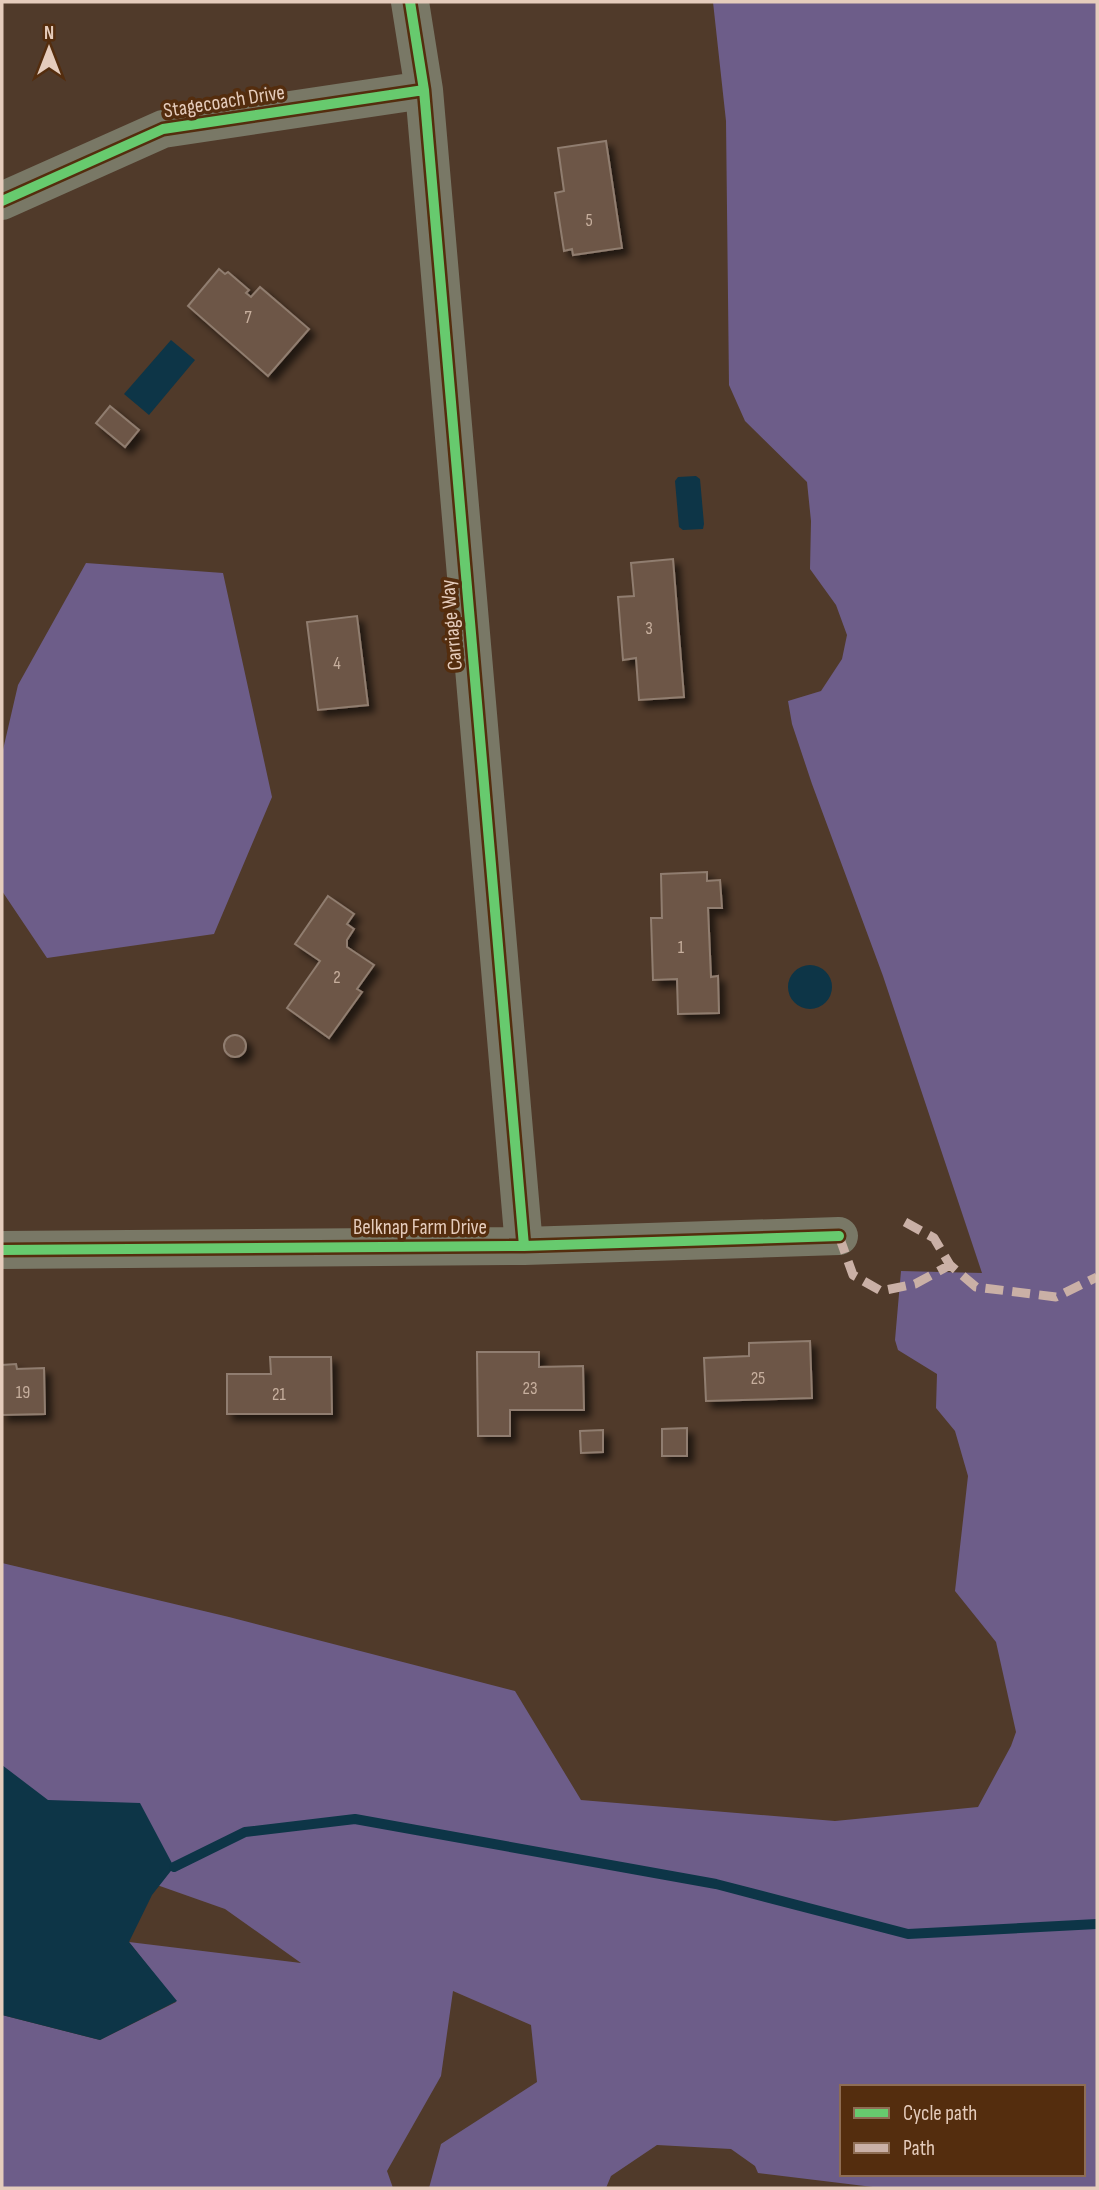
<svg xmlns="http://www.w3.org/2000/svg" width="1099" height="2190" viewBox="0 0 1099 2190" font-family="'Sofia Sans Condensed',sans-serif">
<defs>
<filter id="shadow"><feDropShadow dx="6" dy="6" stdDeviation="3.5" flood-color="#0009"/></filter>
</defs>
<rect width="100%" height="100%" fill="#503a2a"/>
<path fill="#6d5d89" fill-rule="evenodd" d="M 713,2 L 1097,2 L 1097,2188 L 881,2188 L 758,2173 L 755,2166 L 731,2149 L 657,2145 L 611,2176 L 606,2188 L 429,2188 L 441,2144 L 537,2082 L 531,2025 L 453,1991 L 441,2076 L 387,2171 L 393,2188 L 2,2188 L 2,2015 L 100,2040 L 176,2002 L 129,1942 L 301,1963 L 225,1909 L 140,1879 L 2,1851 L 2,1563 L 229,1617 L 515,1691 L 581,1800 L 835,1821 L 978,1807 L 1011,1746 L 1016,1732 L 996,1642 L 955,1591 L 968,1476 L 955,1431 L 936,1408 L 937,1374 L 898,1350 L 895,1340 L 901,1271 L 982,1273 L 883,976 L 812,784 L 792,724 L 788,701 L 821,691 L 842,659 L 847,635 L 836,605 L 810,569 L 811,521 L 807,482 L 745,421 L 729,385 L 726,121 ZM 842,2087 L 1083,2087 L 1083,2174 L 842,2174 Z
M 86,563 L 223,573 L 272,797 L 214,934 L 47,958 L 2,891 L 2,754 L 18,685 Z"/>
<path fill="#0d3547" d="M 171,340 L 195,360 L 149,415 L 124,394 Z
M 696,476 L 700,479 L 704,524 L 703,529 L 683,530 L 679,527 L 675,481 L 678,477 Z
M788 987a22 22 0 1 1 44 0a22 22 0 1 1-44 0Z
M 2,1765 L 48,1800 L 140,1803 L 174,1867 L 152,1895 L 129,1942 L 177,2001 L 100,2040 L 2,2015 Z"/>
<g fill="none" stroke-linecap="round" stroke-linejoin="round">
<path stroke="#0d3547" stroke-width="10" d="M 174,1867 L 245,1832 L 355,1819 L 716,1884 L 908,1934 L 1097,1924"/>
</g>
<path fill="#6d5746" stroke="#907d6f" stroke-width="2" filter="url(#shadow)" d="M 606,141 L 622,248 L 573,255 L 572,249 L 564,251 L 555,193 L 564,191 L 558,148 Z
M 219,269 L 225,274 L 228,272 L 249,290 L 246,293 L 251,297 L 260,287 L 309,329 L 268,376 L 188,306 Z
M 110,406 L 139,430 L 125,447 L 96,423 Z
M 673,559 L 684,697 L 639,700 L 636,658 L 623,660 L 618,597 L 634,596 L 631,563 Z
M 357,616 L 368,705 L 318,710 L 307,622 Z
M 707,872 L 707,881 L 720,880 L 722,908 L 708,908 L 711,977 L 718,976 L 719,1013 L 678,1014 L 677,979 L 653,980 L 651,918 L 662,918 L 661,874 Z
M 328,896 L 354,914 L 347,924 L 354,929 L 347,940 L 347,947 L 374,965 L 357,989 L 362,992 L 329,1038 L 287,1008 L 320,961 L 295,944 Z
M224 1046a11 11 0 1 1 22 0a11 11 0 1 1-22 0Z
M 810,1341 L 812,1398 L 706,1401 L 704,1358 L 749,1356 L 749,1343 Z
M 477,1352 L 539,1352 L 539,1367 L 583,1366 L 584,1410 L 510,1410 L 510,1436 L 478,1436 Z
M 270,1357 L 331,1357 L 332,1414 L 227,1414 L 227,1374 L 271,1374 Z
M 16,1364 L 17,1369 L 44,1368 L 45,1414 L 2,1415 L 2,1365 Z
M 687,1428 L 687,1456 L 662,1456 L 662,1429 Z
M 603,1430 L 603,1452 L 581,1453 L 580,1431 Z"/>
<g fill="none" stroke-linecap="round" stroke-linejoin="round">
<path stroke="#797866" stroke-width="38" d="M 410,2 L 424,90 L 524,1246
M 2,201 L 163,129 L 424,90
M 2,1250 L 524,1246 L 839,1236"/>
<path stroke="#cab0a6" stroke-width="9" stroke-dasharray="18 9" stroke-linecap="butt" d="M 905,1222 L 934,1238 L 950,1265 L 976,1287 L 1056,1297 L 1097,1277
M 839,1236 L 853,1275 L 881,1291 L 915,1284 L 950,1265"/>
<defs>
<path id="cycleway" d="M 410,2 L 424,90 L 524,1246
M 2,201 L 163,129 L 424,90
M 2,1250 L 524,1246 L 839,1236"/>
</defs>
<use href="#cycleway" stroke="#542d0e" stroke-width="15"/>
<use href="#cycleway" stroke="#67ca6e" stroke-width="10"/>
</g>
<g text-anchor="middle" stroke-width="7" stroke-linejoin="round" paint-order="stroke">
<g font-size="18" fill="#c7af9e">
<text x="589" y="226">5</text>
<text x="248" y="323">7</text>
<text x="649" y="634">3</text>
<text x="337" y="669">4</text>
<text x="681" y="953">1</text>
<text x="337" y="983">2</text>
<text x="758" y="1384">25</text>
<text x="530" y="1394">23</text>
<text x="23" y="1398">19</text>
<text x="279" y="1400">21</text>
</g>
<g font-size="21" fill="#e5ccbc" stroke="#542d0e">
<text transform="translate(224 101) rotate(-9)" y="7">Stagecoach Drive</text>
<text transform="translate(451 625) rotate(-95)" y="7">Carriage Way</text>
<text x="420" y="1234">Belknap Farm Drive</text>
</g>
</g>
<rect width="1099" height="2190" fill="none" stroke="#e5ccbc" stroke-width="7"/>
<rect x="840" y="2085" width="245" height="91" fill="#542d0e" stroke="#8e6d54" stroke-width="2"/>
<rect x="854" y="2108" width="35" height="10" fill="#67ca6e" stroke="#8e6d54" stroke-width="2"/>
<text x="903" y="2120" font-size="21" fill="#e5ccbc">Cycle path</text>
<rect x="854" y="2143" width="35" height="10" fill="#cab0a6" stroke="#8e6d54" stroke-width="2"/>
<text x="903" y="2155" font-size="21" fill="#e5ccbc">Path</text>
<g transform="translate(49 49)" stroke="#542d0e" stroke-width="5" paint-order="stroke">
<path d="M0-5L12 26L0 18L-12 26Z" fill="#e5ccbc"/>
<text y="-10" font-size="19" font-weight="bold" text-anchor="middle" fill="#e5ccbc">N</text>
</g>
</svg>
